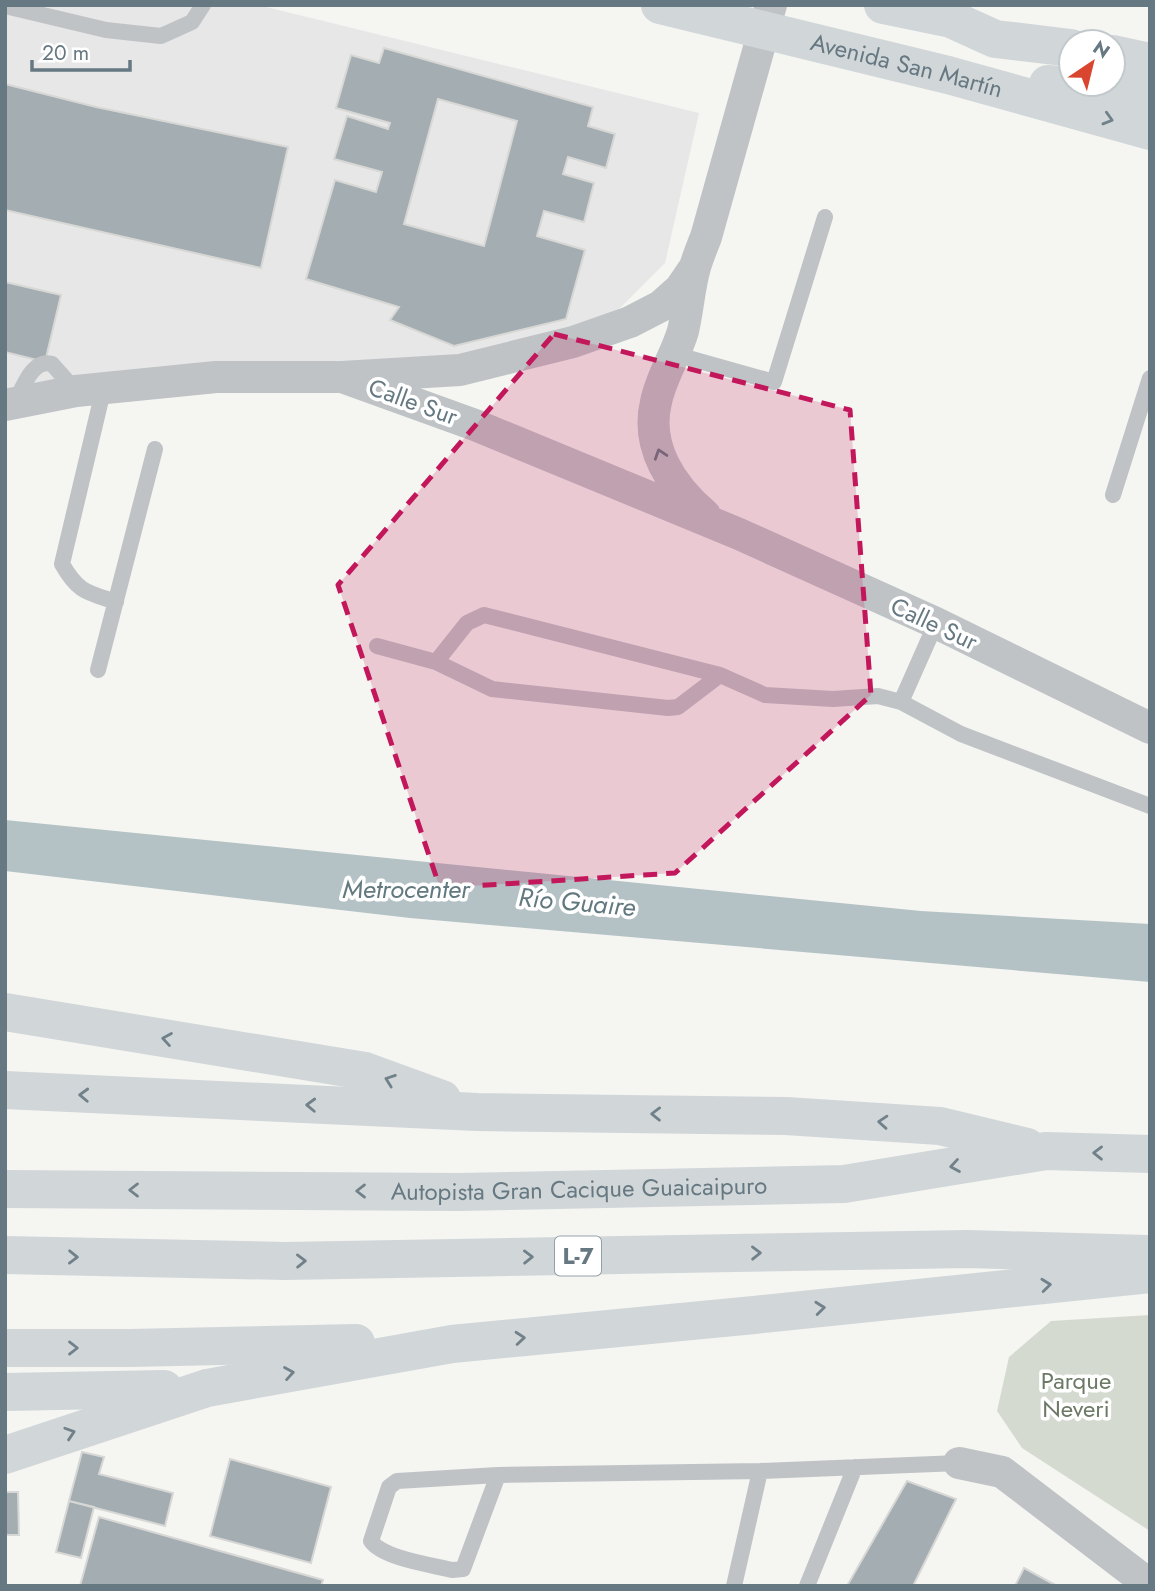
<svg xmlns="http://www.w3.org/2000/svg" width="1155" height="1591" viewBox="0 0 1155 1591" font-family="Jost,sans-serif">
<rect width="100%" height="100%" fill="#f5f5f2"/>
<path fill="#e6e7e6" d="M 5,5 L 258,5 L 699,113 L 665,263 L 618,310 L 572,341 L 5,413 Z"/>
<path fill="#d5dad1" d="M 1150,1315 L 1150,1531 L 1022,1448 L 997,1411 L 1009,1357 L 1051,1321 Z"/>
<path fill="#b4c2c5" d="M 5,820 L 921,911 L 1150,924 L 1150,982 L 410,918 L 5,871 Z"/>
<path fill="#a4adb1" stroke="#d7d7d5" stroke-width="2" fill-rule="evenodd" d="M 384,48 L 593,107 L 588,126 L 615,134 L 606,168 L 568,157 L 563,174 L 594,183 L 584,222 L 544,211 L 537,236 L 585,250 L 566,319 L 454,346 L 390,320 L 399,307 L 306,279 L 335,180 L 376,192 L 382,172 L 334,159 L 347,116 L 388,129 L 390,123 L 336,108 L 351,55 L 379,63 ZM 438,99 L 517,121 L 484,246 L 404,224 Z
M 5,84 L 96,107 L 288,147 L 261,268 L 5,210 Z
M 5,282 L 61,295 L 45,362 L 5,352 Z
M 82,1452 L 104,1457 L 99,1474 L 173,1493 L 165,1526 L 69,1501 Z
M 230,1459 L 331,1487 L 311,1563 L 210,1536 Z
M 907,1481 L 956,1499 L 913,1586 L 847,1586 Z
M 5,1492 L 18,1492 L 19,1535 L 5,1535 Z
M 69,1501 L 94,1507 L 81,1558 L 56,1552 Z
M 99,1517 L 323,1580 L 321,1586 L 80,1586 Z
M 1024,1568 L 1057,1586 L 1015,1586 Z"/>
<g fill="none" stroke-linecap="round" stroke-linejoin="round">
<path stroke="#bfc3c6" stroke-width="16" d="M 5,6 L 106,30 L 161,36 L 192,22 L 203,5
M 674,354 L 774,382 L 825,217
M 104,387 L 62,564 C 78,592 86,592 116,602
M 15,403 C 23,388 32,358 52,364 L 76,391
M 1113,495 L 1150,378
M 377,646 L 436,662 L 492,689 L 668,708 L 678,707 L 720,675
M 436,662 L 467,623 L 484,615 L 720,675 L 765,695 L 833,699 L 878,696 L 901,702 L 961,734 L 1150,806
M 98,670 L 155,449
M 901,702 L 936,623
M 498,1475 L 463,1569 L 452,1570 C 432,1565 382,1558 371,1541 L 389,1487 L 397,1481 L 498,1475 L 760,1471 L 959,1463
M 734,1586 L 760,1471
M 807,1586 L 855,1467"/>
<path stroke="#bfc3c6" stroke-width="32" d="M 342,377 L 475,425 L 739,534 L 936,623 L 1150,728
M 5,405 L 76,391 L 216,377 L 342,377 L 460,370 L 573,342 L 630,322 L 661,306 L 680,289 L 695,267
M 705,515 C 672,487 645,447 656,402 C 661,377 676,355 683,331 C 688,310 689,288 695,267 C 698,257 702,247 706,237 L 771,5
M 959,1463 L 1002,1472 L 1150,1585"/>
<g stroke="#d1d6d9" stroke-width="38">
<path id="s1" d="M 660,5 L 948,75 L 1150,131"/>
<path d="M 883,5 L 951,19 L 995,39 L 1071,48"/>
<path d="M 1113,54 L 1150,62"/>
<path d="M 1048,84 L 1128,92 L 1150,97"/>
</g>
<g stroke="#d1d6d9" stroke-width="38">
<path d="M 5,1012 L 365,1071 L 442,1099"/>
<path d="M 5,1090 L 477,1112 L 786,1116 L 940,1126 L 1027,1147"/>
<path id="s2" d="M 5,1189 L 459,1192 L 844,1184 L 1046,1151 L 1150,1154"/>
<path d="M 5,1255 L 285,1261 L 968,1249 L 1147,1254"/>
<path d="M 5,1348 L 130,1348 L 356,1343"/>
<path d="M 5,1392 L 164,1389"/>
<path d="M 5,1455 L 207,1388 L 452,1344 L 754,1315 L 1150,1274"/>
</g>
</g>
<defs><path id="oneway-chevron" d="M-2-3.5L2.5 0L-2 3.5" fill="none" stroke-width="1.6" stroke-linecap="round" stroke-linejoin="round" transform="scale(1.75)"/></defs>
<g stroke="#71818a">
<use href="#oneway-chevron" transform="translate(1108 119) rotate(16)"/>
<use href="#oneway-chevron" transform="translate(167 1039) rotate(-171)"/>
<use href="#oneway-chevron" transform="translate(390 1080) rotate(-160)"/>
<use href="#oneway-chevron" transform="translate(84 1095) rotate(-178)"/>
<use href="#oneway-chevron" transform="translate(311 1105) rotate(-178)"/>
<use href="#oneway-chevron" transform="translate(656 1114) rotate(-179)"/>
<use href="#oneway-chevron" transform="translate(883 1122) rotate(-176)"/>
<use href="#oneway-chevron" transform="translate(1098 1153) rotate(-179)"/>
<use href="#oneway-chevron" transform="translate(955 1166) rotate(171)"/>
<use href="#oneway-chevron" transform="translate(134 1190) rotate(-180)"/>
<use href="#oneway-chevron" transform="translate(361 1191) rotate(-180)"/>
<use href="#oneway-chevron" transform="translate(756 1253) rotate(-1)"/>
<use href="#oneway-chevron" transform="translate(73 1257) rotate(1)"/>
<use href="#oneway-chevron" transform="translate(528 1257) rotate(-1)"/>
<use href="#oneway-chevron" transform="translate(301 1261) rotate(-1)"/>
<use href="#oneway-chevron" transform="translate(1046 1285) rotate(-6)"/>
<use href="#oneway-chevron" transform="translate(820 1308) rotate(-6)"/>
<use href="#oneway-chevron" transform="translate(520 1338) rotate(-5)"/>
<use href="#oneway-chevron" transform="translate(73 1348)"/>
<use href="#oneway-chevron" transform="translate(289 1373) rotate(-10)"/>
<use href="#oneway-chevron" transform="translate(70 1433) rotate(-18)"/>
</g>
<use stroke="#667881" href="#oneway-chevron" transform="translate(660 454) rotate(-108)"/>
<path fill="#c2185b" fill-opacity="0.2" stroke="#c2185b" stroke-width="5" stroke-dasharray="14 9" stroke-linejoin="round" d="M 554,334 L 850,410 L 871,695 L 675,873 L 440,888 L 338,585 Z"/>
<g text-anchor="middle" stroke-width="7" stroke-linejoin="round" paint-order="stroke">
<rect fill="#fff" stroke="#94a0a7" stroke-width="2" x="555" y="1236.5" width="46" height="39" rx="5"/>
<g font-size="23" font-weight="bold" fill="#667881">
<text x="578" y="1264">L-7</text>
</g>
<g font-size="24" fill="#667881" stroke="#fff">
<text dy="8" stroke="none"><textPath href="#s1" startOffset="254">Avenida San Martín</textPath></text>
<text transform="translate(413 402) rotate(20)" y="8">Calle Sur</text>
<text transform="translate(934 624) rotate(25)" y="8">Calle Sur</text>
<text dy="8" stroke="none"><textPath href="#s2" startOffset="574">Autopista Gran Cacique Guaicaipuro</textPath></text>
</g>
<g font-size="24" fill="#6b7965" stroke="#fff">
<text x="1076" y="1389">Parque<tspan x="1076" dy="28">Neveri</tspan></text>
</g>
<g font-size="26" font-style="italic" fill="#62797f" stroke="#fff">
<text x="406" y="898">Metrocenter</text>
<text transform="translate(577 902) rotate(5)" y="9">Río Guaire</text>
</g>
</g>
<rect width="1155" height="1591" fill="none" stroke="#667881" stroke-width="14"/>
<g transform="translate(1092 63) rotate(35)"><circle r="33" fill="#ffffff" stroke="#c2c9cd" stroke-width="2"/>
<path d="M0-5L12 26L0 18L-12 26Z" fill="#d9452f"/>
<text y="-10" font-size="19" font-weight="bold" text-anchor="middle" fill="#667881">N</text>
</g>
<path d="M32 60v10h98v-10" fill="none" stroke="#667881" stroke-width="3.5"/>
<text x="42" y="60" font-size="21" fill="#667881" stroke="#ffffff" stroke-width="5" paint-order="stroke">20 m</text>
</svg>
